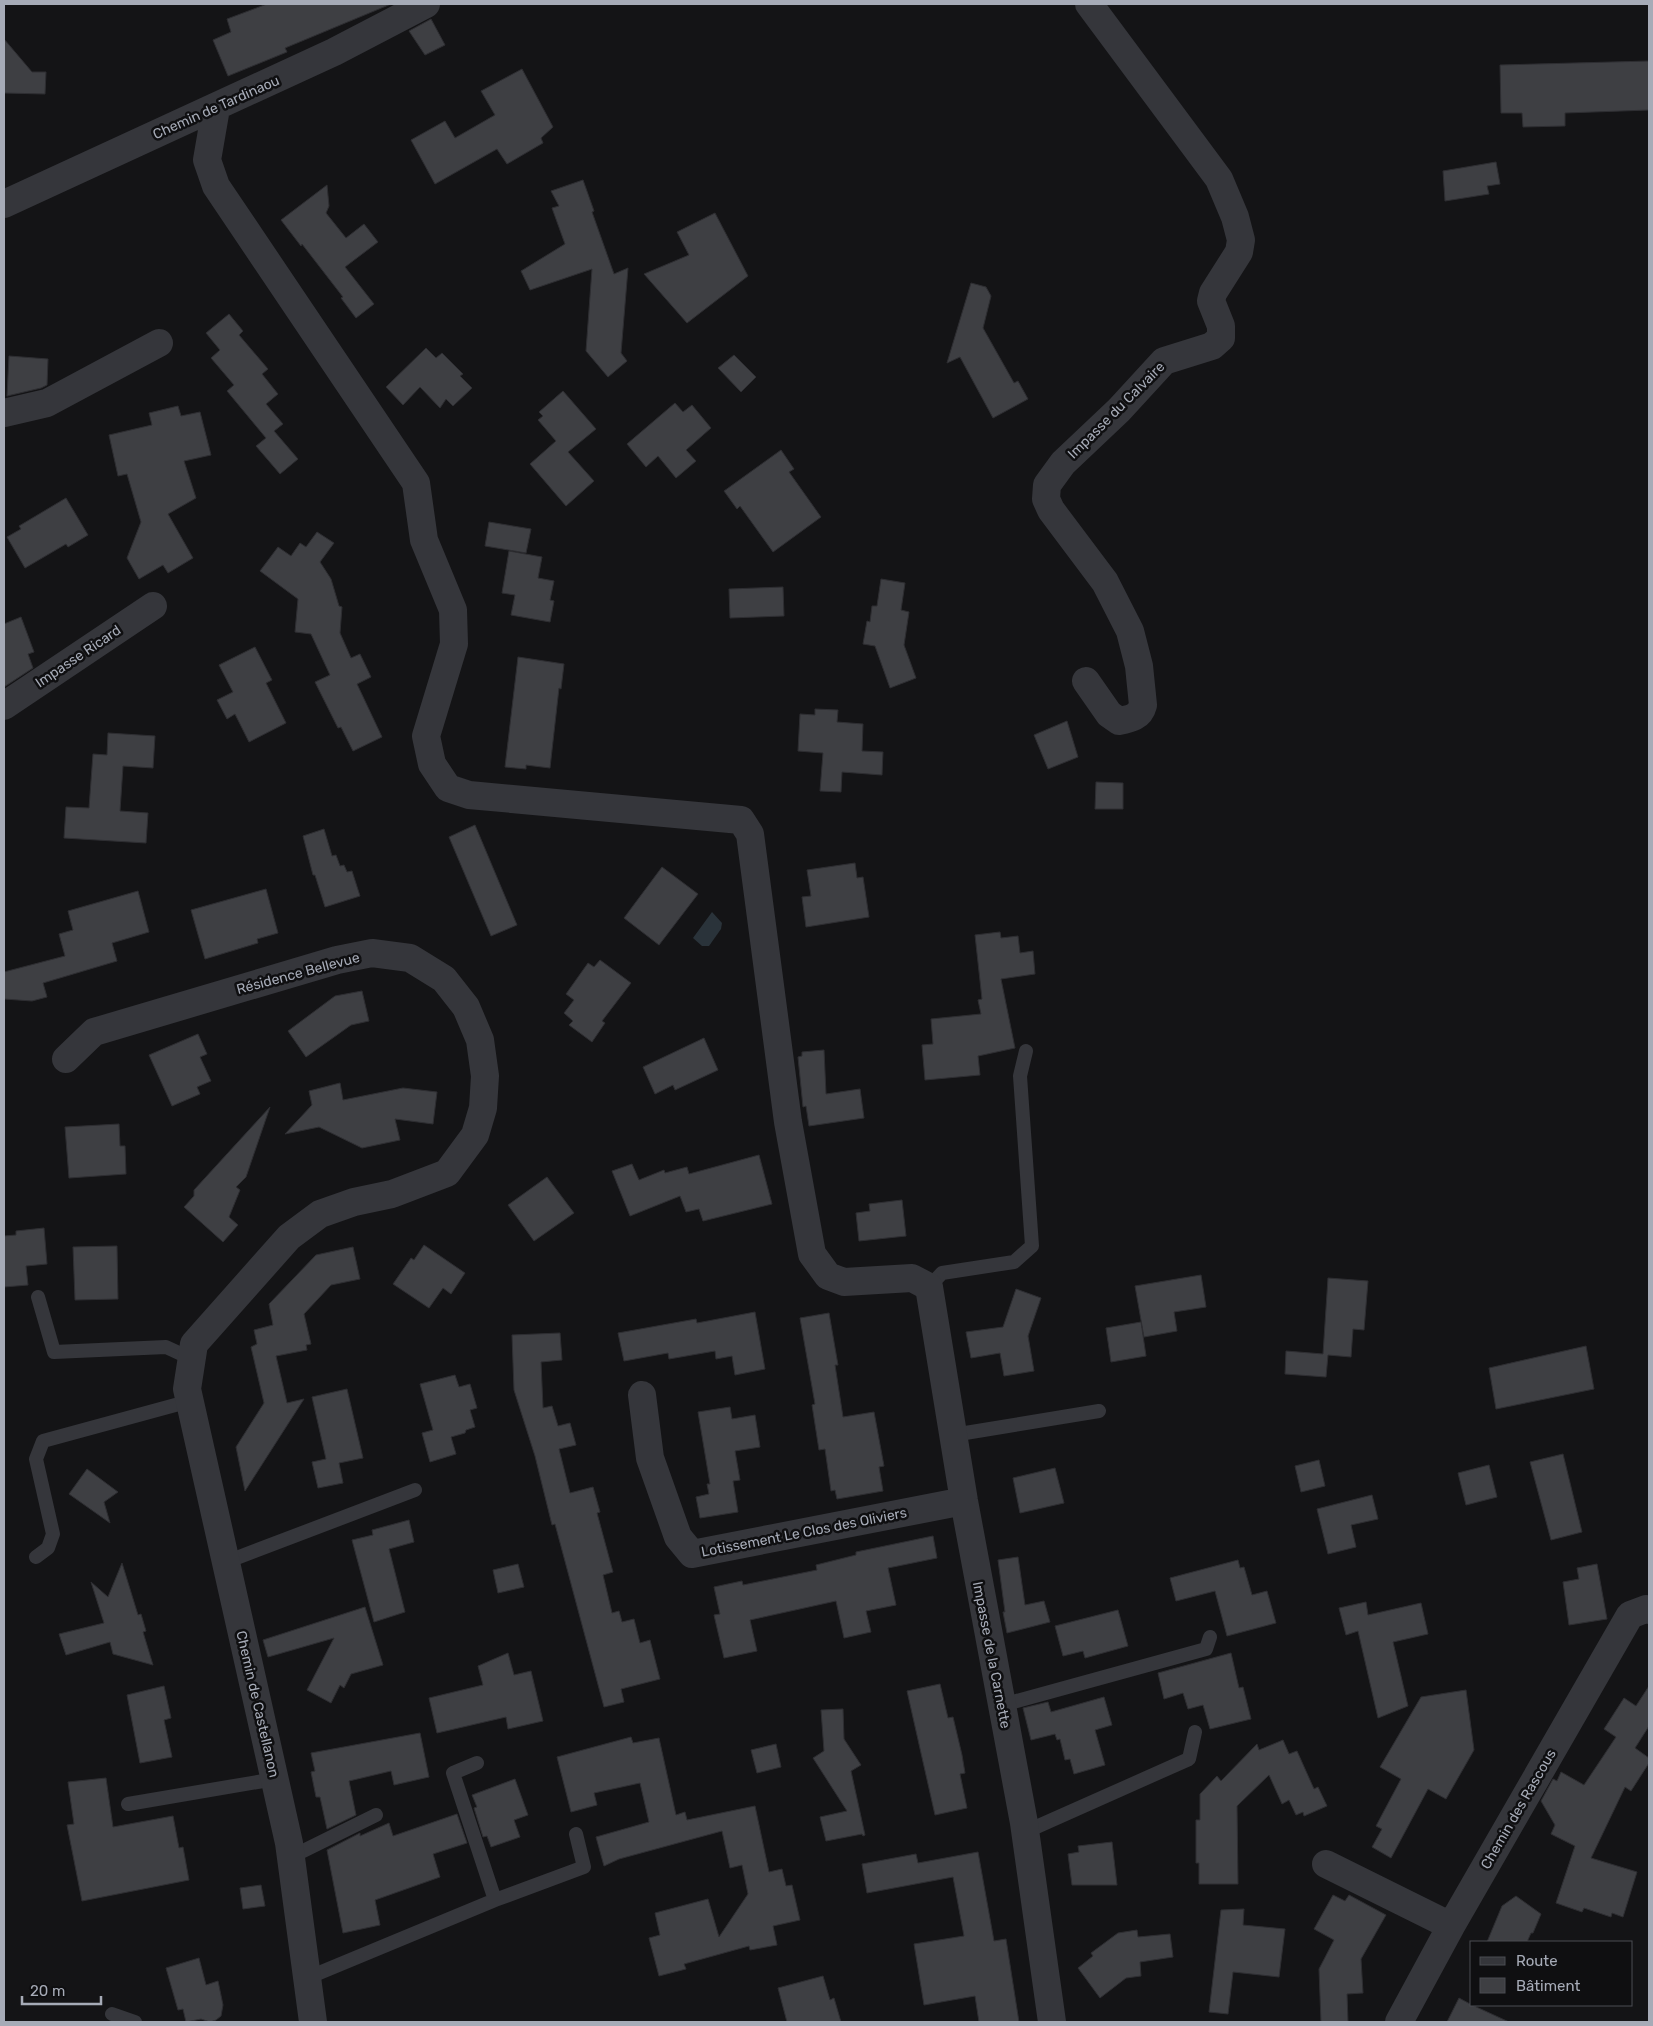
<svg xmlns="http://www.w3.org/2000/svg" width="1653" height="2026" viewBox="0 0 1653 2026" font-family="Rubik,sans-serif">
<rect width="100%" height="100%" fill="#141416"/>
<path fill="#2a333a" d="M 712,912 L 722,923 L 721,929 L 709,946 L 702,946 L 693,938 Z"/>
<path fill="#3e3f43" stroke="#2e2e32" d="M 267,4 L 391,4 L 285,48 L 287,52 L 228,76 L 213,40 L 231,32 L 227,19 Z
M 431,19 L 445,45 L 425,55 L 409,31 Z
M 4,39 L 32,72 L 46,72 L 45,94 L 4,93 Z
M 1649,61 L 1649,110 L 1565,113 L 1565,126 L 1523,127 L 1522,113 L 1501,113 L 1500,65 Z
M 522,69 L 553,127 L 541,138 L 543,143 L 507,164 L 497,149 L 435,184 L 411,140 L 445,121 L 455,138 L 495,115 L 481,91 Z
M 1496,162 L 1500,184 L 1487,186 L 1489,194 L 1445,201 L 1443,171 Z
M 583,180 L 594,211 L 592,212 L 614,274 L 628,268 L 621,353 L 627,361 L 608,377 L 586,351 L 592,269 L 530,290 L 521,271 L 565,244 L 552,208 L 559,206 L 551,191 Z
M 327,185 L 329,206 L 326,213 L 346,238 L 364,224 L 378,242 L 345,267 L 374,304 L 356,318 L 341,298 L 343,297 L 302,244 L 301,246 L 281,220 Z
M 715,213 L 748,276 L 687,323 L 644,274 L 689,255 L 677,232 Z
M 971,283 L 986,287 L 991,296 L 983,328 L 1014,383 L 1018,381 L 1028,399 L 993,418 L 960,357 L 947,363 Z
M 229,314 L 243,331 L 239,335 L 268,369 L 262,374 L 278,394 L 266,404 L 283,424 L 274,431 L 298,459 L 280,474 L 256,446 L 266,438 L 227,391 L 234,385 L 211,358 L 220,350 L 206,333 Z
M 426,348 L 436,358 L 442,353 L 463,374 L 460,376 L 472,388 L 453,406 L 446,399 L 440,408 L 420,387 L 403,405 L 386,387 Z
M 734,355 L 756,377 L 741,392 L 718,368 Z
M 9,356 L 48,359 L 47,385 L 41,388 L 7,396 Z
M 563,391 L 596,429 L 568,452 L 594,481 L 566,506 L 530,464 L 556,441 L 538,420 L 543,416 L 539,412 Z
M 675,403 L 683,412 L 692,405 L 711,428 L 686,450 L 696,461 L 676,478 L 658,456 L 646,467 L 627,444 Z
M 178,406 L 181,416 L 200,412 L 211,455 L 184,461 L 196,498 L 168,514 L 193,558 L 168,573 L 163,565 L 139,579 L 127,558 L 141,522 L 127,474 L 118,476 L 109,435 L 152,425 L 149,413 Z
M 781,450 L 794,469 L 789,472 L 821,517 L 773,552 L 740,506 L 737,509 L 724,491 Z
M 66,498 L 88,535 L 68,547 L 66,544 L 25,568 L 7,537 L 21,529 L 19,526 Z
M 489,522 L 531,529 L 526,553 L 485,546 Z
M 317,532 L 334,543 L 320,562 L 331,579 L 339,606 L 342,607 L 340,633 L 351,658 L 360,654 L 371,677 L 357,684 L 382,737 L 353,751 L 341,727 L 338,728 L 315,682 L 330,675 L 311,634 L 295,632 L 298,599 L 260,571 L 278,547 L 291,556 L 300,543 L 306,547 Z
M 509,551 L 542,557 L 538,578 L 554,581 L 550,600 L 554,601 L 550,622 L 511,615 L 515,595 L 502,593 Z
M 881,579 L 905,583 L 901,610 L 909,612 L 904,645 L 916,678 L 890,688 L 875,646 L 863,644 L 867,621 L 870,622 L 872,606 L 877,606 Z
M 783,587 L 784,616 L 730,618 L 729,589 Z
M 21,617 L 34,652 L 28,654 L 33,668 L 4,687 L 4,624 Z
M 255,647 L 272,680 L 266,683 L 286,723 L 249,742 L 235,714 L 227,719 L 217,700 L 233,692 L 219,665 Z
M 518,657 L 564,664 L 561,689 L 559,688 L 550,768 L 526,765 L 526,769 L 505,767 Z
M 815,709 L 838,710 L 837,722 L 863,724 L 862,751 L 883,752 L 882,775 L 842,772 L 841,792 L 820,791 L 823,753 L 798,751 L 800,714 L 815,715 Z
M 1067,721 L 1078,757 L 1048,769 L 1034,735 Z
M 108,733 L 155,736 L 153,768 L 123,766 L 120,811 L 148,813 L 146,843 L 64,838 L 66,807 L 89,808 L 93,754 L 107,755 Z
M 1096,782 L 1123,783 L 1123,809 L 1095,809 Z
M 475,825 L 517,925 L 491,936 L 449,837 Z
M 324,829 L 332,856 L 336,855 L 340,866 L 344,865 L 347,872 L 352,871 L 360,896 L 325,907 L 315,875 L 313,875 L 303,836 Z
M 855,863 L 857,878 L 863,877 L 869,917 L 806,927 L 802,897 L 811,896 L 807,870 Z
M 662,867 L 698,894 L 659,945 L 624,918 Z
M 266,889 L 278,933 L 257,939 L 258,943 L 205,959 L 191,910 Z
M 138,891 L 149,932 L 112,943 L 117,961 L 43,983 L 47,997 L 32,1001 L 4,999 L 4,972 L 65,956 L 59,934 L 73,930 L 68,911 Z
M 1000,932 L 1001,938 L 1018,936 L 1020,953 L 1033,951 L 1035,974 L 1001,979 L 1015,1048 L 978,1056 L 980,1075 L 925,1080 L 922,1045 L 933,1044 L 931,1019 L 981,1014 L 978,1000 L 982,999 L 975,935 Z
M 600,960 L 631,983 L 602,1021 L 605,1023 L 592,1042 L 569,1025 L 573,1021 L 564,1013 L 574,1000 L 566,994 L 588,963 L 594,967 Z
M 362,991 L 369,1021 L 351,1025 L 306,1057 L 288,1031 L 335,996 Z
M 198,1034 L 207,1054 L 200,1057 L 211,1081 L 197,1087 L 200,1094 L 172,1106 L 149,1055 Z
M 704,1038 L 718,1070 L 675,1090 L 673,1085 L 655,1094 L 643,1067 Z
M 824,1050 L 826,1094 L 860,1089 L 864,1118 L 809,1126 L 806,1106 L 803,1107 L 798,1057 L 802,1056 L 802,1052 Z
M 340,1083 L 343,1100 L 403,1088 L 437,1092 L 433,1124 L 395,1119 L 400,1140 L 362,1148 L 319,1127 L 285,1134 L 312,1105 L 309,1091 Z
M 270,1107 L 246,1177 L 236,1187 L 240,1190 L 229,1217 L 238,1225 L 223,1242 L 184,1207 L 194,1196 L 194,1190 Z
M 119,1124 L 120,1146 L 125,1146 L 126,1174 L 69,1178 L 65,1127 Z
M 759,1155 L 772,1204 L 703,1221 L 699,1209 L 686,1212 L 680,1196 L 630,1216 L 612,1171 L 632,1164 L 639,1180 L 664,1170 L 665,1173 L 687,1167 L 689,1174 Z
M 547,1177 L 574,1213 L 534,1241 L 508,1205 Z
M 902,1200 L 906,1236 L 859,1241 L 856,1213 L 870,1211 L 869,1204 Z
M 44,1228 L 47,1264 L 26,1266 L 28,1285 L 4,1287 L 4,1236 L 16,1235 L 16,1231 Z
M 424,1245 L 465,1273 L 451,1294 L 443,1288 L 429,1308 L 393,1284 L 411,1258 L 414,1260 Z
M 117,1246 L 118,1299 L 75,1300 L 73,1247 Z
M 353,1247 L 360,1279 L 331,1285 L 304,1314 L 311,1344 L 306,1345 L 307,1350 L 276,1356 L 287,1403 L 304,1399 L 245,1491 L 236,1447 L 264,1403 L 251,1347 L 257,1344 L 254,1330 L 273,1325 L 269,1304 L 316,1255 Z
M 1201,1275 L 1206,1307 L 1174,1312 L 1177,1331 L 1144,1337 L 1135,1286 Z
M 1328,1278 L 1368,1281 L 1364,1330 L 1353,1329 L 1351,1357 L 1328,1355 L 1326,1377 L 1285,1374 L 1286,1351 L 1323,1354 Z
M 1016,1289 L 1041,1298 L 1028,1336 L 1034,1371 L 1004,1376 L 1000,1353 L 971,1358 L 966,1332 L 1003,1327 Z
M 755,1312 L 765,1369 L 735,1375 L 732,1356 L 716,1359 L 715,1351 L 669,1359 L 668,1353 L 624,1361 L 618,1333 L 696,1319 L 697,1323 Z
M 829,1313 L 838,1365 L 835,1365 L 843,1417 L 874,1412 L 884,1466 L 879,1467 L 883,1491 L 837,1499 L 835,1490 L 831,1491 L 825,1449 L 819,1450 L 812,1405 L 815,1404 L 800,1318 Z
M 1141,1322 L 1146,1356 L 1111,1362 L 1106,1328 Z
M 560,1333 L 562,1360 L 541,1362 L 543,1408 L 552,1406 L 558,1426 L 570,1423 L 576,1445 L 559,1449 L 570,1493 L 593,1487 L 600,1512 L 597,1513 L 613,1572 L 603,1575 L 612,1613 L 619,1611 L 622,1622 L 634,1619 L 640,1643 L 650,1640 L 660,1679 L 621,1689 L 624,1702 L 604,1707 L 555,1524 L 552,1525 L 535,1456 L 514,1390 L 512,1335 Z
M 1586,1346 L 1594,1389 L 1496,1409 L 1489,1368 Z
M 455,1375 L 459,1387 L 470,1384 L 477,1408 L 470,1410 L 475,1427 L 466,1430 L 465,1433 L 451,1437 L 456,1454 L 430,1462 L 422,1433 L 433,1430 L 420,1384 Z
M 347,1389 L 363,1458 L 339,1463 L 343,1483 L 318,1488 L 312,1462 L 326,1459 L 312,1397 Z
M 730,1407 L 732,1419 L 755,1415 L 760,1447 L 735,1451 L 740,1480 L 733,1481 L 738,1512 L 700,1518 L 696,1497 L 709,1494 L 707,1484 L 710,1484 L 698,1412 Z
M 1563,1454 L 1582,1532 L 1551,1540 L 1530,1462 Z
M 1319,1460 L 1325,1486 L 1301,1492 L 1295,1466 Z
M 1489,1465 L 1497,1497 L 1466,1505 L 1458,1473 Z
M 1055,1468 L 1064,1503 L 1020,1513 L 1013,1478 Z
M 87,1469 L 118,1492 L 104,1502 L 110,1523 L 69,1494 Z
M 1372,1495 L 1378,1519 L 1351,1525 L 1356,1547 L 1328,1554 L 1317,1509 Z
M 409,1520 L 414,1542 L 389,1549 L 405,1612 L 374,1622 L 352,1540 L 373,1535 L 372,1530 Z
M 933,1536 L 937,1558 L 888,1568 L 896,1605 L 866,1611 L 871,1632 L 844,1638 L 836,1601 L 750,1620 L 757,1651 L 724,1658 L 714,1615 L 720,1614 L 714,1587 L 742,1581 L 743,1585 L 817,1570 L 816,1565 L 856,1555 L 856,1552 Z
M 1018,1557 L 1025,1605 L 1044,1601 L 1050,1622 L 1007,1633 L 1003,1612 L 1005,1612 L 998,1560 Z
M 1238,1560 L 1240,1568 L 1244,1567 L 1252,1595 L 1267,1591 L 1276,1623 L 1227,1636 L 1215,1591 L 1176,1601 L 1170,1578 Z
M 122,1563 L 138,1615 L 141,1614 L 146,1631 L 143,1632 L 153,1665 L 113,1654 L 110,1642 L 66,1655 L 59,1634 L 104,1623 L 91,1582 L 108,1597 Z
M 518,1564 L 524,1587 L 498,1593 L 493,1570 Z
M 1597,1564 L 1607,1619 L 1569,1625 L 1563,1582 L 1579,1579 L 1577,1568 Z
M 1366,1602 L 1368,1615 L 1421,1603 L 1428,1634 L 1393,1642 L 1408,1706 L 1378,1718 L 1358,1631 L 1346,1635 L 1339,1608 Z
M 365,1607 L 383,1665 L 351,1674 L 344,1688 L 340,1685 L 331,1703 L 307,1690 L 334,1638 L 268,1657 L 263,1640 Z
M 1118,1610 L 1128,1646 L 1085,1658 L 1083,1651 L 1063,1656 L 1055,1626 Z
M 508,1653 L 514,1675 L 531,1671 L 543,1721 L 508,1729 L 506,1717 L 437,1733 L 429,1698 L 483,1685 L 478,1666 Z
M 1231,1653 L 1239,1688 L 1243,1687 L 1251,1719 L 1210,1729 L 1203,1705 L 1188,1709 L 1183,1693 L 1164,1699 L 1158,1673 Z
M 940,1684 L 948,1718 L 953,1717 L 962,1755 L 965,1773 L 960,1774 L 967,1808 L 935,1815 L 907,1691 Z
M 164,1686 L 171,1718 L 164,1720 L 172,1757 L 140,1763 L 127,1695 Z
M 1649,1686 L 1649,1726 L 1635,1748 L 1649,1758 L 1649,1763 L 1631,1791 L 1625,1787 L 1591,1858 L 1637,1872 L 1623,1917 L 1612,1913 L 1611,1917 L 1584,1908 L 1582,1912 L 1556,1903 L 1575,1846 L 1551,1834 L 1555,1825 L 1541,1801 L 1553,1779 L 1557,1781 L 1561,1772 L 1584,1785 L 1616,1737 L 1604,1729 L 1624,1698 L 1636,1706 Z
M 1466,1690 L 1474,1750 L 1446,1799 L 1428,1789 L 1391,1858 L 1372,1847 L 1382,1829 L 1376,1826 L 1401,1779 L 1380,1767 L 1421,1697 Z
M 1104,1697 L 1112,1725 L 1095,1730 L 1105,1765 L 1074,1774 L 1070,1759 L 1065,1760 L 1060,1739 L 1057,1740 L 1055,1734 L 1031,1740 L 1023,1708 L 1048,1702 L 1051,1712 Z
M 843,1709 L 844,1739 L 861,1765 L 851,1771 L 865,1835 L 863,1836 L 862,1834 L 826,1841 L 820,1817 L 847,1811 L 813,1758 L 824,1751 L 821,1710 Z
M 420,1733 L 429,1777 L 394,1785 L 391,1771 L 349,1781 L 356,1815 L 327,1829 L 320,1797 L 316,1797 L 311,1772 L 315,1771 L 311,1753 Z
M 631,1737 L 633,1743 L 659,1738 L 676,1815 L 685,1812 L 687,1820 L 755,1806 L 769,1872 L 782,1869 L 786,1886 L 792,1885 L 800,1920 L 773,1926 L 777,1945 L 750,1950 L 749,1946 L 684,1964 L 686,1969 L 659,1976 L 649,1938 L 660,1935 L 655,1913 L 708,1899 L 719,1937 L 748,1894 L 742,1865 L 730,1868 L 722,1831 L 619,1859 L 604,1866 L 596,1837 L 649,1822 L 640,1783 L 594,1793 L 597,1805 L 571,1812 L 557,1757 Z
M 1283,1740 L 1289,1754 L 1297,1751 L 1314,1789 L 1318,1787 L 1327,1806 L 1304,1816 L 1303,1812 L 1296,1815 L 1289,1800 L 1282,1804 L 1269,1775 L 1237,1806 L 1238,1884 L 1199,1884 L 1199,1863 L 1196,1863 L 1196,1820 L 1200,1820 L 1200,1794 L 1217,1776 L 1221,1781 L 1257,1744 L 1259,1750 Z
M 776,1744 L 781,1767 L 757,1773 L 751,1750 Z
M 106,1778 L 113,1827 L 173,1816 L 179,1848 L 183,1847 L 189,1880 L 82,1901 L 67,1825 L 74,1824 L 68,1782 Z
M 515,1779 L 528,1815 L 514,1820 L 520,1837 L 491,1847 L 487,1836 L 483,1837 L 474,1808 L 477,1807 L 472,1795 Z
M 457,1814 L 467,1843 L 433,1854 L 440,1877 L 375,1900 L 380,1925 L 343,1933 L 327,1850 L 360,1833 L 360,1836 L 389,1823 L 393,1836 Z
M 1112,1842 L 1117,1885 L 1072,1885 L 1068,1854 L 1079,1852 L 1078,1846 Z
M 978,1852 L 994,1941 L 1006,1939 L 1019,2022 L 979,2022 L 975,1996 L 924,2005 L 914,1944 L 964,1936 L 953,1877 L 867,1893 L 862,1864 L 916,1854 L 918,1863 Z
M 261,1885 L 265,1906 L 243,1909 L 240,1888 Z
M 1333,1895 L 1345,1901 L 1349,1895 L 1386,1915 L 1361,1959 L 1363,1993 L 1347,1994 L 1348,2022 L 1321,2022 L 1319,1969 L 1334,1940 L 1314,1929 Z
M 1516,1896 L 1541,1914 L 1533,1933 L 1531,1933 L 1527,1942 L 1487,1942 L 1502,1906 Z
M 1244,1909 L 1243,1925 L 1285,1929 L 1279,1977 L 1233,1972 L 1228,2014 L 1209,2012 L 1221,1910 Z
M 1137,1930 L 1138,1937 L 1170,1934 L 1173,1957 L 1140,1962 L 1141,1976 L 1126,1978 L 1100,1998 L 1078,1968 L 1093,1956 L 1091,1953 L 1118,1933 Z
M 199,1958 L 206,1985 L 218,1981 L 223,2005 L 221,2016 L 216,2020 L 210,2022 L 201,2019 L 186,2022 L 183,2009 L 178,2010 L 166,1968 Z
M 823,1976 L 830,2000 L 834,1998 L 841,2022 L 787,2022 L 778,1988 Z
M 1459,1998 L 1472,2005 L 1509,2022 L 1447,2022 Z"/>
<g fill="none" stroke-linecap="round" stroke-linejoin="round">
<path stroke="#35363b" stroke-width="14" d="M 929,1287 L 942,1273 L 1014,1262 L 1032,1246 L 1020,1076 L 1026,1051
M 38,1297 L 54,1352 L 166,1347 L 192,1359
M 953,1435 L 1099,1411
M 36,1557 L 48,1548 L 53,1534 L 36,1459 L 43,1441 L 190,1401
M 226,1562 L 415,1490
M 1002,1705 L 1206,1649 L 1210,1637
M 477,1763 L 453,1773 L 495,1900
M 128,1804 L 275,1779
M 1025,1832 L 1189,1759 L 1195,1732
M 291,1857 L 376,1815
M 307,1978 L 495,1900 L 584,1867 L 576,1834
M 112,2014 L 135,2022"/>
<path stroke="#35363b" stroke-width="28" d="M 216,108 L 207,160 L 216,186 L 416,483 L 424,540 L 453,610 L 454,644 L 426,736 L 432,764 L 448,788 L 469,795 L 741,820 L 750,834 L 788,1122 L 812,1254 L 828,1276 L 844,1282 L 912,1278 L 929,1287 L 964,1501 L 1024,1823 L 1052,2022
M 4,204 L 334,52 L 426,4
M 4,413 L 47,403 L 159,343
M 1086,681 L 1109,714 L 1119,721 C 1130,719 1140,717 1143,705 L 1139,666 L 1130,631 L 1105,582 L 1051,510 L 1046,499 L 1047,485 L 1063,463 L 1119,410 L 1164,361 L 1212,346 L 1221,338 L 1221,326 L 1211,301 L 1213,293 L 1239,252 L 1241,240 L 1235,217 L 1219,179 L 1089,4
M 4,706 L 153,606
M 66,1059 L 94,1032 L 337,960 L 372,953 L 410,958 L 444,979 L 466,1007 L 480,1040 L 485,1076 L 483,1108 L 475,1135 L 447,1173 L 392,1194 L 354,1202 L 320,1214 L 289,1237 L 194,1344 L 187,1389 L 289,1843 L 313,2022
M 642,1395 L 650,1458 L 678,1537 L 692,1554 L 964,1501
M 1326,1864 L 1451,1926
M 1399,2022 L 1451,1926 L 1630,1615 L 1646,1609 L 1649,1610"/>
</g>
<g text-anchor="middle" stroke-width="5" stroke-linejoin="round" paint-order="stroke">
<g font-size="14" fill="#a6abb7" stroke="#0f0f11">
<text transform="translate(216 107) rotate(-24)" y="5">Chemin de Tardinaou</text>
<text transform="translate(1116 410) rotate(-45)" y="5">Impasse du Calvaire</text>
<text transform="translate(78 656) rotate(-34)" y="5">Impasse Ricard</text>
<text transform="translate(298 973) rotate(-15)" y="5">Résidence Bellevue</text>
<text transform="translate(804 1532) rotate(-11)" y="5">Lotissement Le Clos des Oliviers</text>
<text transform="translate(992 1655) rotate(79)" y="5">Impasse de la Carnette</text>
<text transform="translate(258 1704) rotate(77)" y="5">Chemin de Castellanon</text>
<text transform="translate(1518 1809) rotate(-60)" y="5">Chemin des Rascous</text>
</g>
</g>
<rect width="1653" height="2026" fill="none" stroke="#a6abb7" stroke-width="10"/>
<rect x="1470" y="1941" width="162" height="65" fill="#0f0f11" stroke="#4b4d53"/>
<rect x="1480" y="1957" width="25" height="8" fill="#35363b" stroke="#4b4d53"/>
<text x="1516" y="1966" font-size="15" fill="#a6abb7">Route</text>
<rect x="1480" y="1978" width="25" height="15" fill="#3e3f43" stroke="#4b4d53"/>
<text x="1516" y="1991" font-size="15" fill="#a6abb7">Bâtiment</text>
<path d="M22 1996v8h79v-8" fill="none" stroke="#a6abb7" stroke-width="2.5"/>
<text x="30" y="1996" font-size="15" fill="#a6abb7" stroke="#0f0f11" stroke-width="4" paint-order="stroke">20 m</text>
</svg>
